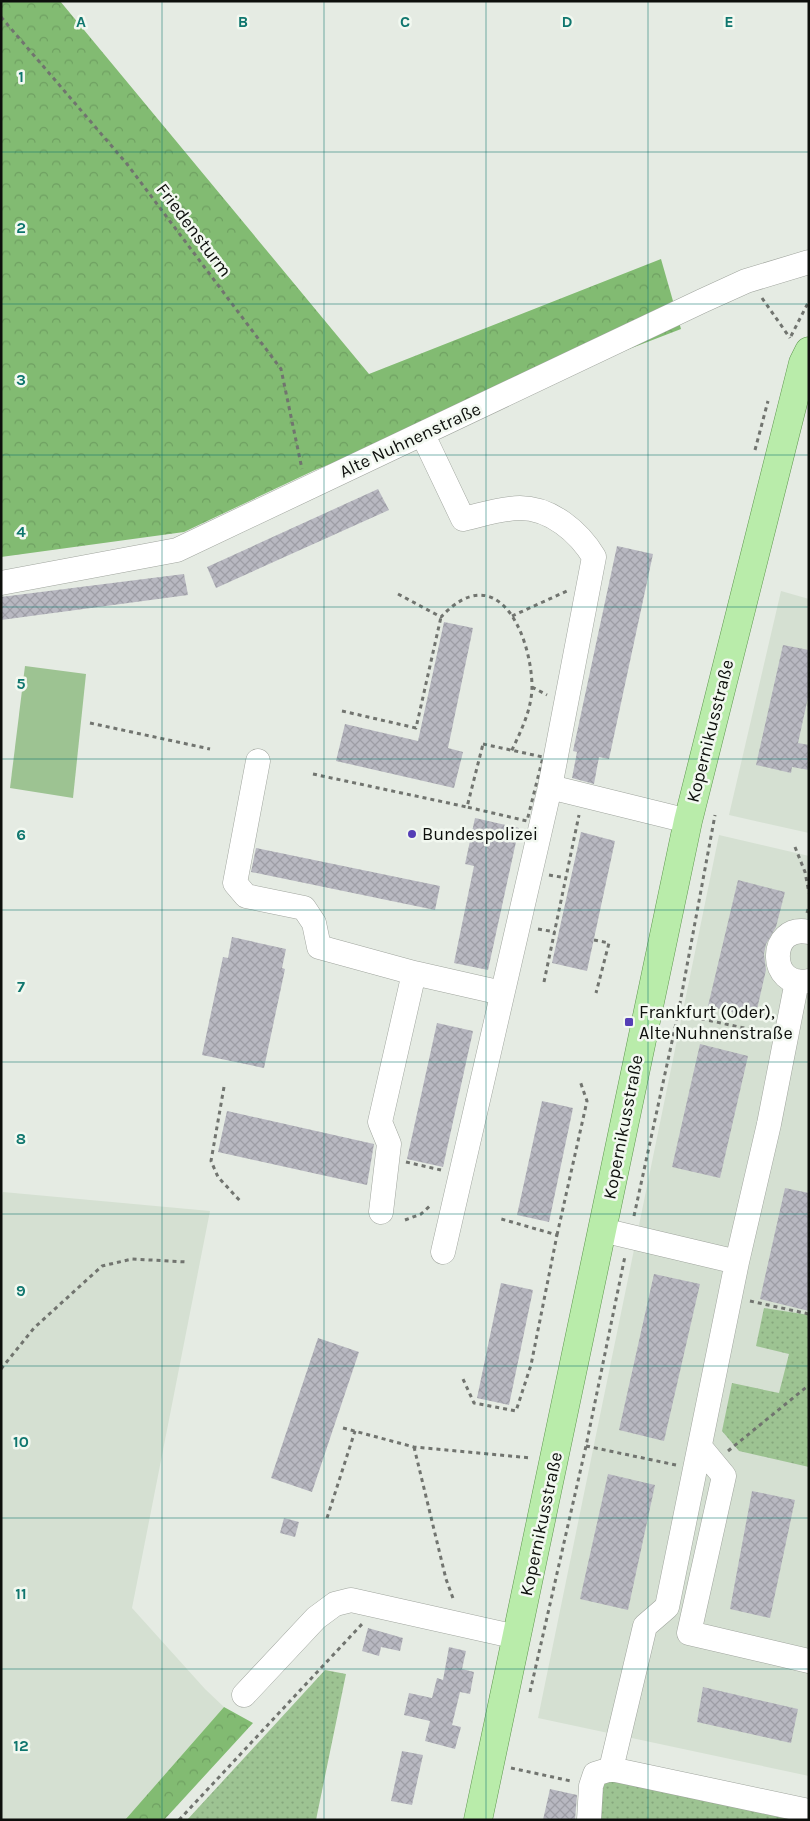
<svg xmlns="http://www.w3.org/2000/svg" width="810" height="1821" viewBox="0 0 810 1821" font-family="Karla,sans-serif">
<defs>
<pattern id="grass-dots" width="8" height="8" patternUnits="userSpaceOnUse" patternTransform="scale(1.25)"><rect width="8" height="8" fill="#9dc392"/><path d="M2 2h.1M6 6h.1" fill="none" stroke="#86a67d" stroke-width="1.8" stroke-linecap="round"/></pattern>
<pattern id="forest-crowns" width="20" height="18" patternUnits="userSpaceOnUse" patternTransform="scale(1.25)"><rect width="20" height="18" fill="#82bb72"/><path d="M2 6a3 3 0 1 1 6 0M12 15a3 3 0 1 1 6 0" fill="none" stroke="#6fa062"/></pattern>
<pattern id="building-cross-hatch" width="8" height="8" patternUnits="userSpaceOnUse" patternTransform="scale(1.25)"><rect width="8" height="8" fill="#b8b8c1"/><path d="M0 0l8 8M0 8l8-8" fill="none" stroke="#9d9da5"/></pattern>
</defs>
<rect width="100%" height="100%" fill="#e5ebe3"/>
<path fill="#d5e0d2" d="M 781,591 L 809,599 L 809,833 L 729,815 Z
M 719,835 L 809,856 L 809,1776 L 538,1718 Z
M 3,1192 L 210,1211 L 132,1608 L 205,1689 L 224,1707 L 125,1820 L 1,1820 L 1,1200 Z"/>
<path fill="url(#grass-dots)" d="M 764,1308 L 809,1315 L 809,1467 L 739,1451 L 722,1431 L 732,1383 L 779,1393 L 789,1354 L 756,1346 Z
M 325,1670 L 346,1674 L 316,1820 L 187,1820 Z
M 607,1779 L 809,1820 L 595,1820 L 600,1786 Z"/>
<path fill="url(#forest-crowns)" d="M 1,1 L 60,1 L 369,374 L 661,259 L 681,329 L 315,470 L 184,532 L 1,557 Z
M 224,1707 L 253,1723 L 164,1820 L 125,1820 Z"/>
<path fill="#9dc392" d="M 25,666 L 86,674 L 73,798 L 10,788 Z"/>
<path fill="url(#building-cross-hatch)" d="M 378,489 L 389,510 L 216,588 L 207,567 Z
M 617,546 L 653,554 L 609,759 L 599,757 L 594,784 L 572,778 L 577,752 L 573,751 Z
M 184,574 L 188,595 L 1,620 L 1,597 Z
M 444,622 L 473,628 L 448,748 L 463,752 L 454,788 L 336,761 L 345,724 L 418,741 Z
M 783,645 L 809,650 L 809,693 L 798,743 L 809,745 L 809,770 L 792,767 L 791,773 L 756,765 Z
M 475,818 L 519,828 L 488,970 L 454,963 L 474,866 L 465,864 Z
M 581,832 L 615,841 L 587,971 L 552,963 Z
M 256,848 L 440,886 L 435,910 L 251,872 Z
M 738,880 L 785,892 L 776,927 L 766,944 L 764,954 L 766,970 L 755,1018 L 708,1006 Z
M 232,937 L 286,949 L 282,968 L 285,969 L 264,1068 L 202,1055 L 223,957 L 228,958 Z
M 437,1023 L 473,1031 L 443,1167 L 407,1159 Z
M 700,1044 L 748,1056 L 720,1178 L 672,1167 Z
M 542,1101 L 573,1108 L 549,1222 L 517,1215 Z
M 227,1111 L 374,1144 L 367,1185 L 218,1152 Z
M 785,1188 L 809,1193 L 809,1311 L 760,1299 Z
M 654,1274 L 700,1284 L 664,1441 L 619,1430 Z
M 501,1283 L 533,1290 L 509,1405 L 477,1398 Z
M 318,1338 L 359,1352 L 312,1492 L 271,1478 Z
M 608,1474 L 655,1485 L 628,1610 L 580,1599 Z
M 752,1491 L 795,1500 L 770,1618 L 730,1609 Z
M 284,1518 L 299,1522 L 295,1537 L 280,1533 Z
M 368,1628 L 403,1638 L 400,1651 L 381,1647 L 379,1656 L 362,1651 Z
M 449,1647 L 466,1651 L 462,1669 L 474,1672 L 470,1694 L 460,1692 L 452,1725 L 461,1727 L 455,1749 L 425,1741 L 430,1721 L 404,1715 L 409,1693 L 432,1698 L 437,1678 L 443,1680 Z
M 703,1687 L 798,1709 L 791,1743 L 697,1722 Z
M 402,1751 L 423,1755 L 412,1805 L 391,1801 Z
M 550,1789 L 577,1795 L 575,1820 L 543,1820 Z"/>
<g fill="none" stroke-linecap="round" stroke-linejoin="round">
<defs>
<path id="minor" d="M 423,435 L 463,519 C 481,515 502,508 520,508 C 551,508 579,532 594,557 L 550,787
M 1,583 L 177,550 L 702,301 L 746,281 L 809,262
M 258,761 L 235,883 L 246,896 L 304,908 L 314,923 L 319,947 L 414,973 L 502,993
M 809,932 C 767,923 768,990 809,981
M 381,1212 L 389,1144 L 380,1122 L 414,973
M 602,1230 L 737,1262
M 443,1252 L 550,787 L 688,821
M 700,1447 L 724,1476 L 689,1633 L 809,1661
M 244,1695 L 316,1618 L 335,1604 L 351,1600 L 517,1637
M 611,1769 L 645,1626 L 667,1607 L 737,1262 L 769,1124 L 797,981
M 589,1820 L 591,1786 L 595,1774 L 611,1769 L 809,1811"/>
<path id="major" d="M 478,1820 L 688,821 L 803,363 L 809,351"/>
</defs>
<use href="#minor" stroke="#a0a59e" stroke-width="25"/>
<use href="#major" stroke="#5e974e" stroke-width="29"/>
<path stroke="#71746f" stroke-width="3" stroke-dasharray="4 4" stroke-linecap="butt" d="M 1,17 L 127,164 L 281,369 L 302,469
M 762,298 L 790,338
M 791,336 L 809,301
M 755,450 L 768,401
M 398,594 L 441,617 C 497,557 531,634 532,686 C 532,709 521,731 511,752
M 512,616 L 567,591
M 532,687 L 547,695
M 342,711 L 416,728 L 441,617
M 90,723 L 210,749
M 483,744 L 543,757 L 527,821 L 467,807 Z
M 313,774 L 467,807
M 795,847 L 805,872 L 809,893
M 549,875 L 566,878
M 807,913 L 809,906
M 538,929 L 555,932
M 594,940 L 609,943 L 596,993
M 544,982 L 579,815
M 670,1012 L 767,1033
M 224,1087 L 211,1161 L 218,1177 L 242,1203
M 406,1162 L 441,1170
M 634,1216 L 678,1014 L 715,815
M 405,1220 L 421,1214 L 432,1204
M 557,1235 L 587,1101 L 580,1081
M 750,1301 L 809,1314
M 1,1369 L 34,1328 L 102,1266 L 132,1259 L 187,1262
M 463,1379 L 474,1403 L 516,1411 L 531,1365 L 557,1235 L 498,1218
M 343,1428 L 414,1447 L 531,1458
M 586,1446 L 676,1465
M 414,1447 L 446,1579 L 454,1601
M 728,1451 L 809,1385
M 327,1518 L 355,1431
M 530,1692 L 586,1446 L 625,1256
M 511,1768 L 571,1781
M 179,1820 L 363,1623"/>
<use href="#minor" stroke="#fff" stroke-width="24"/>
<use href="#major" stroke="#b9ecaa" stroke-width="28"/>
</g>
<path fill="none" stroke="#0f766e" stroke-width="1" stroke-opacity="0.55" d="M 162,1 L 162,1820M 324,1 L 324,1820M 486,1 L 486,1820M 648,1 L 648,1820M 1,152 L 809,152M 1,304 L 809,304M 1,455 L 809,455M 1,607 L 809,607M 1,759 L 809,759M 1,910 L 809,910M 1,1062 L 809,1062M 1,1214 L 809,1214M 1,1366 L 809,1366M 1,1518 L 809,1518M 1,1669 L 809,1669"/>
<g fill="#553eb6" stroke="#f2f8f0" stroke-width="2">
<circle cx="412" cy="834" r="5"/>
<rect x="624" y="1017" width="10" height="10" rx="2.5"/>
</g>
<g text-anchor="middle" stroke-width="5" stroke-linejoin="round" paint-order="stroke">
<g font-size="18" fill="#0d0f0c" stroke="#f2f8f0">
<text transform="translate(194 230) rotate(53)" y="6">Friedensturm</text>
<text transform="translate(410 440) rotate(-25)" y="6">Alte Nuhnenstraße</text>
<text transform="translate(710 731) rotate(-76)" y="6">Kopernikusstraße</text>
<text transform="translate(623 1127) rotate(-79)" y="6">Kopernikusstraße</text>
<text transform="translate(541 1524) rotate(-78)" y="6">Kopernikusstraße</text>
</g>
<g font-size="18" fill="#0d0f0c" stroke="#f2f8f0" text-anchor="start">
<text x="422" y="840">Bundespolizei</text>
<text x="639" y="1018">Frankfurt (Oder),<tspan x="639" dy="21">Alte Nuhnenstraße</tspan></text>
</g>
</g>
<g font-size="16" text-anchor="middle" font-weight="bold" fill="#0f766e" stroke="#f2f8f0" stroke-width="5" stroke-linejoin="round" paint-order="stroke">
<text x="81" y="27">A</text>
<text x="243" y="27">B</text>
<text x="405" y="27">C</text>
<text x="567" y="27">D</text>
<text x="729" y="27">E</text>
<text x="21" y="82">1</text>
<text x="21" y="233">2</text>
<text x="21" y="385">3</text>
<text x="21" y="537">4</text>
<text x="21" y="689">5</text>
<text x="21" y="840">6</text>
<text x="21" y="992">7</text>
<text x="21" y="1144">8</text>
<text x="21" y="1296">9</text>
<text x="21" y="1447">10</text>
<text x="21" y="1599">11</text>
<text x="21" y="1751">12</text>
</g>
<rect width="810" height="1821" fill="none" stroke="#0d0f0c" stroke-width="5"/>
</svg>
